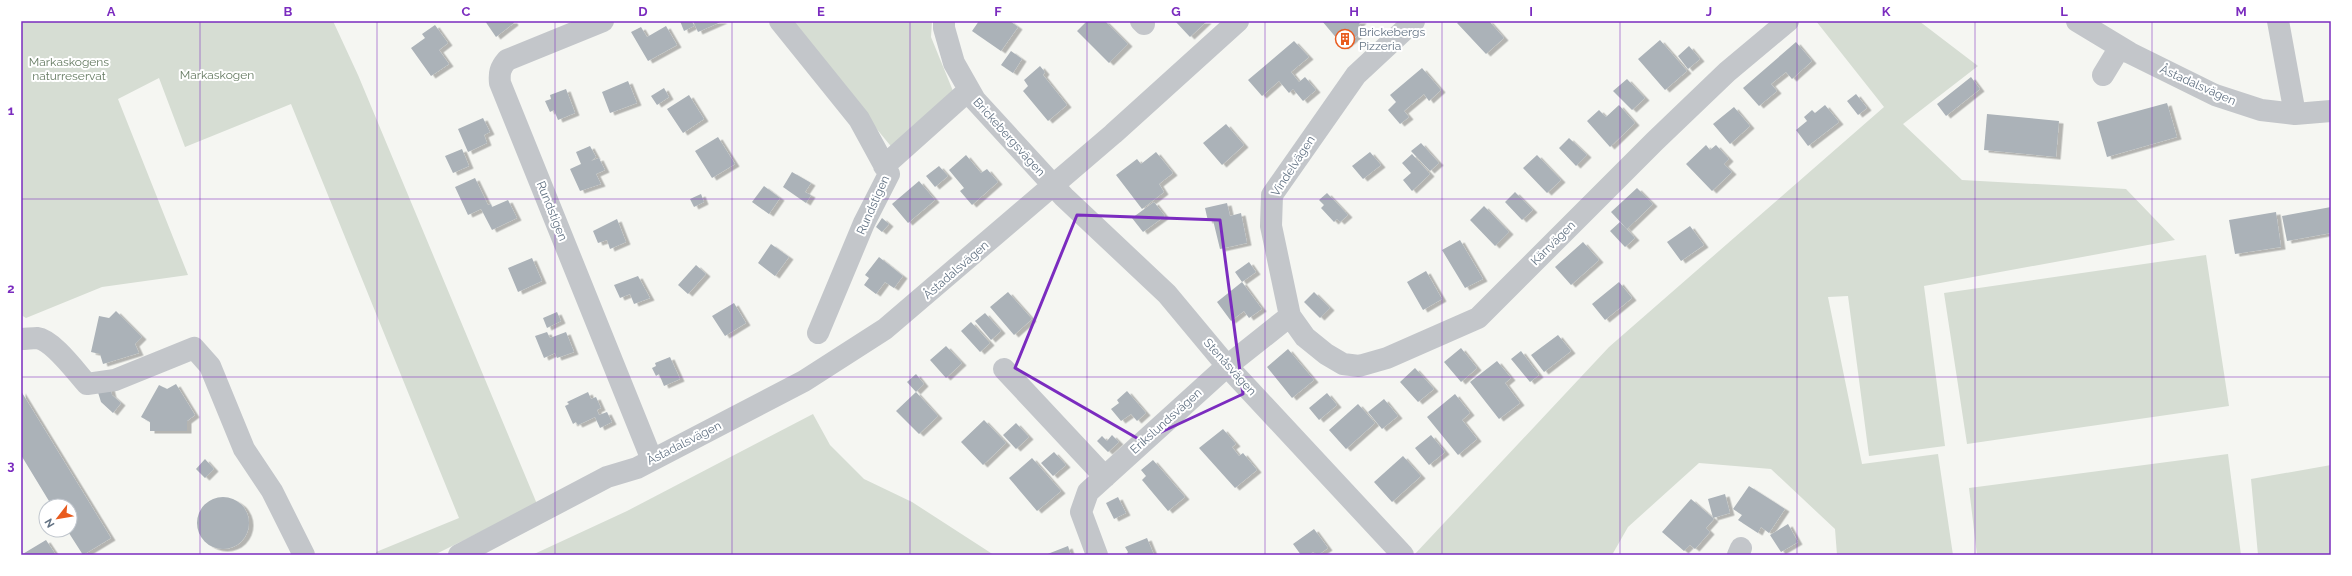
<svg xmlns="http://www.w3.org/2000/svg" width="2352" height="576" viewBox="0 0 2352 576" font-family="Raleway,sans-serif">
<defs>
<filter id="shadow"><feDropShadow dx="4.5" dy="2.5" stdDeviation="0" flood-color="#0004"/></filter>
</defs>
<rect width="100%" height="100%" fill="#f5f6f2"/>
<path fill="#d6ddd3" d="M 21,21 L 333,21 L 358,75 L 537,504 L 434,555 L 376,555 L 376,552 L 459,518 L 291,104 L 185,147 L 159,78 L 118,99 L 188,275 L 102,287 L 26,318 L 21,315 Z
M 788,21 L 932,21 L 931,37 L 953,91 L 894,150 Z
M 1816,21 L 1919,21 L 1978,66 L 1903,124 L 1962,180 L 2126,189 L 2175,240 L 1924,286 L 1945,446 L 1869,456 L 1848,296 L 1828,297 L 1862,464 L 1938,454 L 1953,555 L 1837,555 L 1835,529 L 1771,469 L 1699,463 L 1628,527 L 1612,555 L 1414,555 L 1609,347 L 1884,107 Z
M 2206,255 L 2229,406 L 1967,444 L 1944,293 Z
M 813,414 L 830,445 L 864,479 L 912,502 L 994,555 L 532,555 L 627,511 Z
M 2228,454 L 2241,555 L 1977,555 L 1969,488 Z
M 2331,465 L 2331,555 L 2258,555 L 2251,479 Z"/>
<path fill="#abb2b8" filter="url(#shadow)" d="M 485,21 L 513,21 L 514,23 L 496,37 Z
M 680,21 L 692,21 L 694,26 L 684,31 Z
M 693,21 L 723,21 L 698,32 Z
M 979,21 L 1010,21 L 1018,27 L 1001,51 L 972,31 Z
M 1087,21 L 1105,21 L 1128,44 L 1109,63 L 1077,31 Z
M 1175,21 L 1207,21 L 1190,37 Z
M 1322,21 L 1362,21 L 1359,24 L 1364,30 L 1344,47 Z
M 1460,21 L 1489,21 L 1504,38 L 1486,54 L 1457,23 Z
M 435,25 L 448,43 L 439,50 L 449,64 L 431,76 L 411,48 L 425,38 L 422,34 Z
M 666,26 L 677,45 L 648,61 L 631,32 L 641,27 L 647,37 Z
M 1660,40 L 1687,71 L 1665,90 L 1638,59 Z
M 1294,41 L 1309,57 L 1291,72 L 1299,82 L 1305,77 L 1316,90 L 1303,101 L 1293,89 L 1289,93 L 1279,81 L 1262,96 L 1248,80 Z
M 1796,42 L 1812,61 L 1792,79 L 1786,72 L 1771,84 L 1777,91 L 1759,106 L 1743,88 Z
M 1689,46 L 1700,59 L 1688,69 L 1678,56 Z
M 1011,51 L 1022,59 L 1013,73 L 1001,65 Z
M 1040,66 L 1045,72 L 1043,75 L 1067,105 L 1048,121 L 1023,91 L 1028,86 L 1024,80 Z
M 1422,68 L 1441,90 L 1429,101 L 1424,94 L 1404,111 L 1409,117 L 1400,124 L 1388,110 L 1396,102 L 1390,95 Z
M 1971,77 L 1980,89 L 1946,116 L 1937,104 Z
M 1627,79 L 1645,98 L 1632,110 L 1613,91 Z
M 628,81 L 637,103 L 610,113 L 602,92 Z
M 664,88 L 669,97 L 657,105 L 651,96 Z
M 566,89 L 575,113 L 558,120 L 554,110 L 550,112 L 545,101 L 551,99 L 550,95 Z
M 1856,94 L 1867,108 L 1858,115 L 1847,101 Z
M 689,95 L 704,119 L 683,133 L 667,109 Z
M 2167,103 L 2177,137 L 2107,157 L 2097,122 Z
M 1619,105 L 1635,123 L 1610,147 L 1587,121 L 1599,110 L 1606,117 Z
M 1825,105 L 1839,122 L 1808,146 L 1796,130 L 1807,121 L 1804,117 L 1812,110 L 1815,113 Z
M 1734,107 L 1750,126 L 1730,144 L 1713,124 Z
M 1987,114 L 2059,121 L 2056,157 L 1984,150 Z
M 483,118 L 490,132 L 484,135 L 487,143 L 468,152 L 458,129 Z
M 1226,124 L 1244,145 L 1222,165 L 1203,143 Z
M 718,137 L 735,164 L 712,178 L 695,151 Z
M 1569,138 L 1587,155 L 1576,166 L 1559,148 Z
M 1421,143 L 1439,163 L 1430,171 L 1411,151 Z
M 1706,145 L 1710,150 L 1716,145 L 1729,159 L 1724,164 L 1732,172 L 1712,191 L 1686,164 Z
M 590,146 L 596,157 L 591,161 L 599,158 L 605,170 L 596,174 L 601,184 L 580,191 L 570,169 L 581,164 L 576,152 Z
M 462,149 L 469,166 L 453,173 L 445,156 Z
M 1156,152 L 1173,173 L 1159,184 L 1164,192 L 1142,209 L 1116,175 L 1137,159 L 1141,164 Z
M 1370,152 L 1381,165 L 1363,179 L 1352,166 Z
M 1412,154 L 1430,174 L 1412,191 L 1403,180 L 1411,173 L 1402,163 Z
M 966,155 L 981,173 L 987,169 L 998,182 L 972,205 L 960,191 L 964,188 L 949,170 Z
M 1537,155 L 1561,180 L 1547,193 L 1523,168 Z
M 939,166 L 948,176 L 935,187 L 926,176 Z
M 792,172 L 811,183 L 805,192 L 811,195 L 806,203 L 783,187 Z
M 475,178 L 488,205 L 491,204 L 492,207 L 508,200 L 517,218 L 492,230 L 481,209 L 468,215 L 455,187 Z
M 919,181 L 935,200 L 908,223 L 892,204 Z
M 764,186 L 780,198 L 769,214 L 752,202 Z
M 1637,188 L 1653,204 L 1627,229 L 1611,212 Z
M 1515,192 L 1533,210 L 1522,220 L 1505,202 Z
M 1327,193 L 1348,215 L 1340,222 L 1337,219 L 1334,222 L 1321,208 L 1324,205 L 1319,200 Z
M 701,194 L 704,202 L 694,207 L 690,199 Z
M 1154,202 L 1165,216 L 1143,232 L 1132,218 Z
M 1227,203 L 1230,216 L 1241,213 L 1247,243 L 1220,249 L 1213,220 L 1208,221 L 1205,208 Z
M 1484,206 L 1509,232 L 1495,246 L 1470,220 Z
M 2331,207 L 2331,233 L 2287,241 L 2282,216 Z
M 2276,212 L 2281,247 L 2235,254 L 2229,220 Z
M 882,218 L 889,224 L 882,232 L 876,227 Z
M 617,219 L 626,242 L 610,249 L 607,240 L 598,243 L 593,231 Z
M 1620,222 L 1635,238 L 1625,247 L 1610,231 Z
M 1690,226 L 1704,245 L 1681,261 L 1667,242 Z
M 1460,240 L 1483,279 L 1465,288 L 1442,250 Z
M 1583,242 L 1599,260 L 1571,285 L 1555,267 Z
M 771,244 L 789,257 L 775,276 L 758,263 Z
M 879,257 L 903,276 L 894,288 L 885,282 L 876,294 L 864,285 L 869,278 L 865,275 Z
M 532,258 L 542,281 L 518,292 L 508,268 Z
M 1249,262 L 1256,272 L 1242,282 L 1235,272 Z
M 696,265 L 706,274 L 688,294 L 678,285 Z
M 1426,271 L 1442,299 L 1423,310 L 1407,282 Z
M 638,276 L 650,298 L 634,304 L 630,294 L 620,298 L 614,285 Z
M 1242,282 L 1262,309 L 1249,318 L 1244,311 L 1231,321 L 1217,302 Z
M 1619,282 L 1632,298 L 1605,320 L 1592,304 Z
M 1008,292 L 1032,319 L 1014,335 L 990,307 Z
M 1314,292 L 1330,308 L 1320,318 L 1304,302 Z
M 734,303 L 746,323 L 725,336 L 712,316 Z
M 116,311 L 142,337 L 135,344 L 139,353 L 103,364 L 100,354 L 91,352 L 99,316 L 109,318 Z
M 557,312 L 561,321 L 547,328 L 543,318 Z
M 985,313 L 1001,331 L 991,340 L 975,321 Z
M 971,322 L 990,343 L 980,352 L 961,331 Z
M 547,332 L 550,338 L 566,332 L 574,352 L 557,358 L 555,353 L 544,358 L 535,336 Z
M 1558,335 L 1571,351 L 1544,372 L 1531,355 Z
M 946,346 L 962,363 L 946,378 L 930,360 Z
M 1461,348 L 1477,368 L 1461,382 L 1444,362 Z
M 1288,349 L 1314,380 L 1292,398 L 1267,367 Z
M 1521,351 L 1539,375 L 1530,382 L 1511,359 Z
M 670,357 L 680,379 L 664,386 L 659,374 L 656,376 L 652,368 L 656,366 L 655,363 Z
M 1497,361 L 1511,378 L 1505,383 L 1520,403 L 1499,419 L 1470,382 Z
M 1415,368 L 1434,389 L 1418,402 L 1400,382 Z
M 916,374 L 924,384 L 916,392 L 907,382 Z
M 109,383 L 112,395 L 121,403 L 113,413 L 101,402 L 96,386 Z
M 176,384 L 195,415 L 187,421 L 187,431 L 150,431 L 150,422 L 141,417 L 159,385 L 167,389 Z
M 21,391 L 111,538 L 83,555 L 67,530 L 70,530 L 70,506 L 52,506 L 21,455 Z
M 1127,391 L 1146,413 L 1137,421 L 1131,414 L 1121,421 L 1111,409 L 1119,403 L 1117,400 Z
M 588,392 L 591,399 L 596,397 L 601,408 L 597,410 L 599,415 L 607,412 L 612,422 L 600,428 L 595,417 L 578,425 L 576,422 L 573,424 L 565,406 L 569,404 L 567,402 Z
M 916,392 L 938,416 L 919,434 L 896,411 Z
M 1327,393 L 1337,405 L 1319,420 L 1309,408 Z
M 1455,394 L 1470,413 L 1462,420 L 1477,439 L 1458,455 L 1427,417 Z
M 1384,399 L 1398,416 L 1382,429 L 1368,412 Z
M 1358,404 L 1375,423 L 1346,449 L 1329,430 Z
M 984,420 L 1006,443 L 983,465 L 961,442 Z
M 1016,423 L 1029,437 L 1016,449 L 1003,435 Z
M 1223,429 L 1236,444 L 1232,447 L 1239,456 L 1243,453 L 1257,470 L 1235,488 L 1199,448 Z
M 1112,435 L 1119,442 L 1108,452 L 1097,441 L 1102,436 L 1107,441 Z
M 1431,435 L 1445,452 L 1429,465 L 1415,448 Z
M 1054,452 L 1066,465 L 1053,476 L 1041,463 Z
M 1403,456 L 1421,476 L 1392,502 L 1374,482 Z
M 1032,458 L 1061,491 L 1037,511 L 1009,478 Z
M 205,459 L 214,469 L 205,478 L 196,469 Z
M 1153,460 L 1185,497 L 1168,511 L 1142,480 L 1146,476 L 1141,470 Z
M 1749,486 L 1785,509 L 1769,533 L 1761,527 L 1758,533 L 1738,520 L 1742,515 L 1733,509 Z
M 1725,494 L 1730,513 L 1713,518 L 1708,499 Z
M 1118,497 L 1126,513 L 1114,519 L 1106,503 Z
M197 523a26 26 0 1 1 52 0a26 26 0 1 1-52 0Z
M 1691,499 L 1714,519 L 1706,528 L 1710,532 L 1695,549 L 1690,545 L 1684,551 L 1662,532 Z
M 1788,524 L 1798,542 L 1781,552 L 1770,535 Z
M 1314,529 L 1328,548 L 1318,555 L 1313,552 L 1309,555 L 1301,555 L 1293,544 Z
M 1147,538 L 1154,555 L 1126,555 L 1128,552 L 1125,547 Z
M 46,540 L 56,555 L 21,555 Z
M 1068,546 L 1071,555 L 1045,555 Z"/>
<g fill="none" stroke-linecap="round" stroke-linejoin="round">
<path stroke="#c3c6ca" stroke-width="22" d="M 603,21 L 507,60 C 500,68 499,73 500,83 L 652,460
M 780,21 L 859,119 L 889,174 L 864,223 L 818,333
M 944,21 L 944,28 L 954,63 L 975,100 L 1064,197 L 1167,294 L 1227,366 L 1403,555
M 1141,21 L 1144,24
M 2077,21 L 2130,53 L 2215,95 L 2261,110 L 2295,114 L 2331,111
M 2278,21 L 2295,114
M 2103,75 L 2120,47
M 884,166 L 969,90
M 1290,316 L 1305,337 L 1326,354 L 1343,364 L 1359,366 L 1387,358 L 1478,318 L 1655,141 L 1727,72 L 1788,21
M 21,339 C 26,339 32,338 37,338 C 53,340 76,372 87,384 L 115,380 L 194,348 L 210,366 L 244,449 L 272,491 L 304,555
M 1004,369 L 1105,477
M 459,555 L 607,477 L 637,468 L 804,381 L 885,329 L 1113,134 L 1238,21
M 1097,555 L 1081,512 L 1088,492 L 1227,366 L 1290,316 L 1271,226 L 1272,195 L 1356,75 L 1414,21
M 1738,555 L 1741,548"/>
</g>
<path fill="none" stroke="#7b2cbf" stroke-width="3" stroke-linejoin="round" d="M 1077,215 L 1220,220 L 1243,394 L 1142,441 L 1015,368 Z"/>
<path fill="none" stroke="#7b2cbf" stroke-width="1" stroke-opacity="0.55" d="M 200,21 L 200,555M 377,21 L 377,555M 555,21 L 555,555M 732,21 L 732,555M 910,21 L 910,555M 1087,21 L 1087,555M 1265,21 L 1265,555M 1442,21 L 1442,555M 1620,21 L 1620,555M 1797,21 L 1797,555M 1975,21 L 1975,555M 2152,21 L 2152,555M 21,199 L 2331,199M 21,377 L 2331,377"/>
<defs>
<symbol id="building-ring" viewBox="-11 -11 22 22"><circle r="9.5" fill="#fff" stroke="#e95b1e" stroke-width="1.5"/><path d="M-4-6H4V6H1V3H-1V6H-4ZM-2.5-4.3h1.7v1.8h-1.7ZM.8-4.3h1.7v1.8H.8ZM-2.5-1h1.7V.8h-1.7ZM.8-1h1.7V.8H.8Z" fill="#e95b1e"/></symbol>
</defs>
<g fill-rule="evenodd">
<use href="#building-ring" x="1334" y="28" width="22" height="22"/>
</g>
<g text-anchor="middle" stroke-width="4" stroke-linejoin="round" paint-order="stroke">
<g font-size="12" fill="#637384" stroke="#fff" text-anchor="start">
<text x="1359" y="36">Brickebergs<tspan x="1359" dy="14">Pizzeria</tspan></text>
</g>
<g font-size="12" fill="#667b62" stroke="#fff">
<text x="69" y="66">Markaskogens<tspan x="69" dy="14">naturreservat</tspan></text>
<text x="217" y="79">Markaskogen</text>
</g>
<g font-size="12" fill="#637384" stroke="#fff">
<text transform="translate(2198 85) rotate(24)" y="4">Åstadalsvägen</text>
<text transform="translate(1009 137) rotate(48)" y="4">Brickebergsvägen</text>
<text transform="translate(1293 166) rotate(-57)" y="4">Vindelvägen</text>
<text transform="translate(873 205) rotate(-66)" y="4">Rundstigen</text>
<text transform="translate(552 211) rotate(68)" y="4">Rundstigen</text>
<text transform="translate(1553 243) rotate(-45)" y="4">Kärrvägen</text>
<text transform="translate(956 270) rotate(-41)" y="4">Åstadalsvägen</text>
<text transform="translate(1230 367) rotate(48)" y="4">Stenåsvägen</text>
<text transform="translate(1166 421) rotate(-42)" y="4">Erikslundsvägen</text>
<text transform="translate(684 443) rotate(-27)" y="4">Åstadalsvägen</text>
</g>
</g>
<rect width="2352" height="576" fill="none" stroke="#ffffff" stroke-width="44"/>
<g transform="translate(58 518) rotate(239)"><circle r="19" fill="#ffffff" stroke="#c1c7ce"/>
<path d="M0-3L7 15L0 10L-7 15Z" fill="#e95b1e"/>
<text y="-6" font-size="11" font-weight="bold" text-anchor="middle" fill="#637384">N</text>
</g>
<rect x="22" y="22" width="2308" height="532" fill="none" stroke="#7b2cbf" stroke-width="1.5"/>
<g font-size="13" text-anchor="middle" font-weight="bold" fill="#7b2cbf">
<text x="111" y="16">A</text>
<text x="288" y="16">B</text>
<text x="466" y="16">C</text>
<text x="643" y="16">D</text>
<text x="821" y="16">E</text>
<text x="998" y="16">F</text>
<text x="1176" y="16">G</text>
<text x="1354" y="16">H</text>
<text x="1531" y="16">I</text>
<text x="1709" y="16">J</text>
<text x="1886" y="16">K</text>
<text x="2064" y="16">L</text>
<text x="2241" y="16">M</text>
<text x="11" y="115">1</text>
<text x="11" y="293">2</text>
<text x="11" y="470">3</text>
</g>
</svg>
